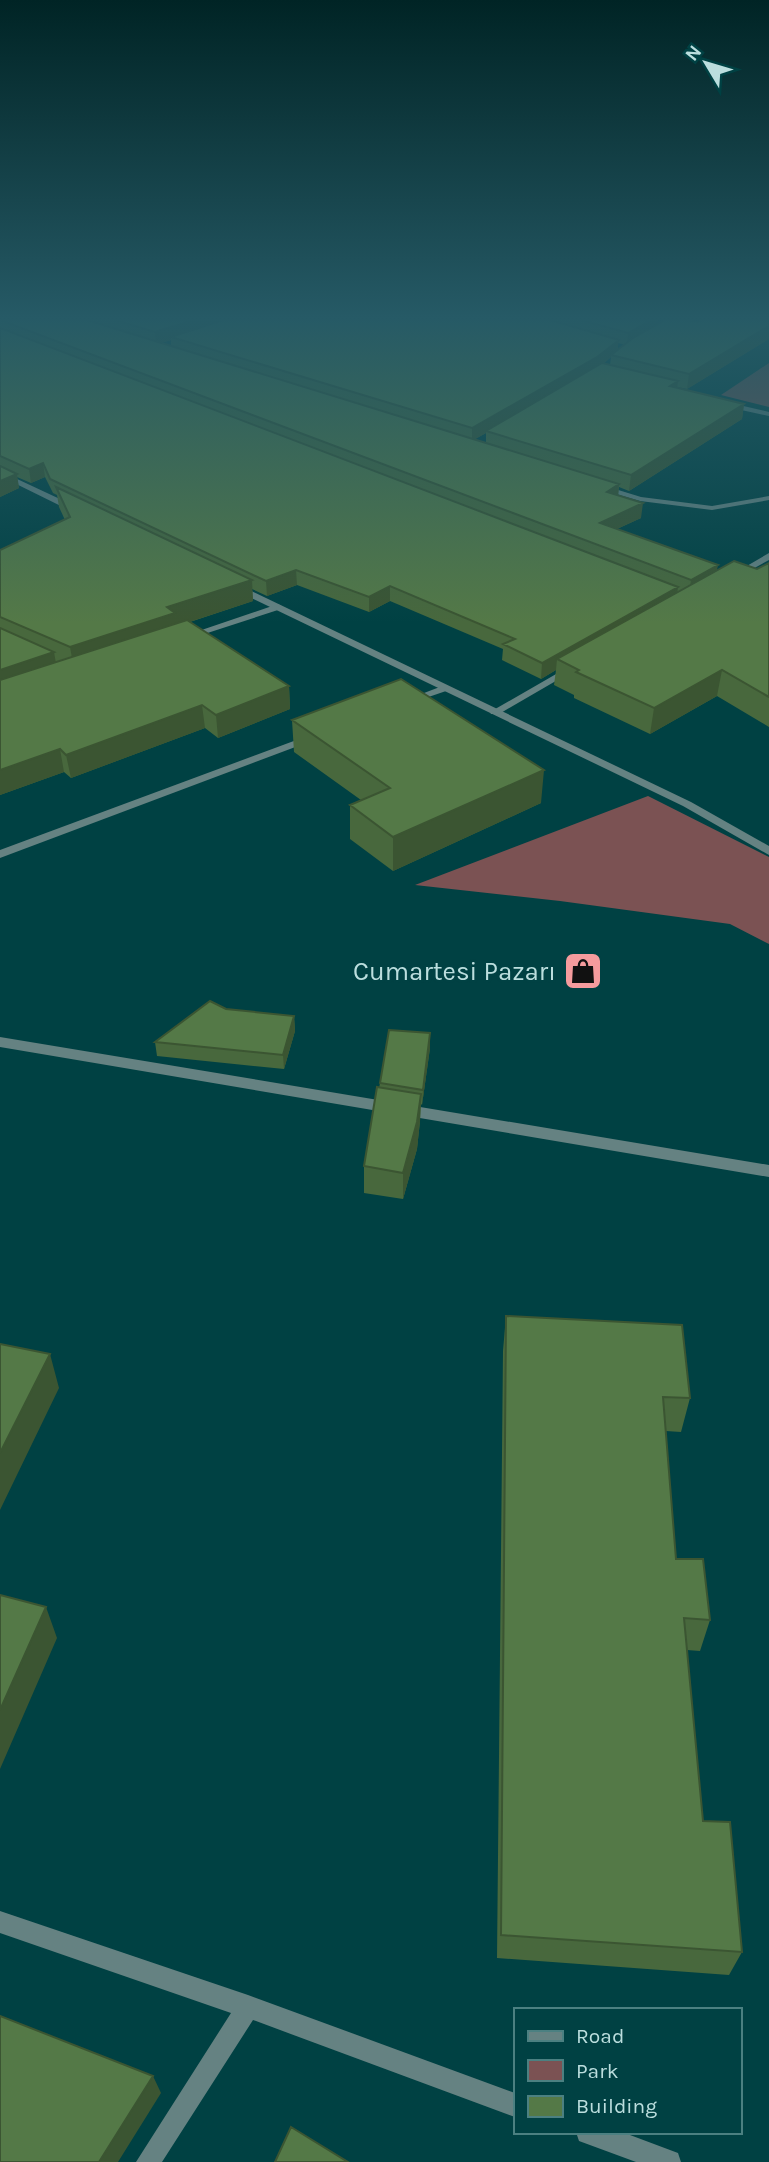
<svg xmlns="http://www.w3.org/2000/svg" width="769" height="2162" viewBox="0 0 769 2162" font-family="Karla,sans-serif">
<rect width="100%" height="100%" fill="#004143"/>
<path fill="#7b5253" d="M 769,363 L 769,407 L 721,395 Z
M 648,796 L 769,857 L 769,944 L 730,924 L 560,901 L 415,885 Z"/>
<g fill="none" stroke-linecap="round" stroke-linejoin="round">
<path fill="#658282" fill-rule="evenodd" d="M 726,402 L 769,412 L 769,416 L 723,406 Z
M 602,485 L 641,497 L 712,506 L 769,496 L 769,500 L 712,510 L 640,501 L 599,489 L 599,485 Z
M 769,553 L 769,560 L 740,576 L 733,574 Z
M 278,604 L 283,607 L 281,609 L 189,639 L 181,637 Z
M 570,666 L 575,669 L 573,671 L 499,714 L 491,714 L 490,712 Z
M 445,685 L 450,688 L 449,690 L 408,704 L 403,701 Z
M 310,735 L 314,736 L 314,740 L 0,858 L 0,850 Z
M 0,1037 L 769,1165 L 769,1177 L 0,1047 Z
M 0,1911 L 248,1995 L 515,2093 L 515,2117 L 253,2020 L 162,2162 L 136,2162 L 231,2013 L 0,1933 Z
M 576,2132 L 622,2132 L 678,2153 L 681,2162 L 636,2162 L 579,2141 Z"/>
<path fill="#658282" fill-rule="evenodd" d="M 0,471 L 77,507 L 78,509 L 71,511 L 0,476 Z
M 235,586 L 241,586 L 691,802 L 769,846 L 769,855 L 683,806 L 235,590 Z"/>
</g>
<path fill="#48683d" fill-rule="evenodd" d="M 0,320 L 658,320 L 657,324 L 769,320 L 769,339 L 687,389 L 677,387 L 677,388 L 744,404 L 742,419 L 629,491 L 619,487 L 618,495 L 641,518 L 617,529 L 717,570 L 757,569 L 769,563 L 769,727 L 717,696 L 650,734 L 574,698 L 574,695 L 554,685 L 556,670 L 541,679 L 502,660 L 503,649 L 390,601 L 369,612 L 297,585 L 267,596 L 252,589 L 253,601 L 190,622 L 289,686 L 290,709 L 218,738 L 205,728 L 71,778 L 64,772 L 0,795 L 0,550 L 65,520 L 59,507 L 57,495 L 53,493 L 45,477 L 31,483 L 17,477 L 19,488 L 0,497 ZM 171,340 L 171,346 L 161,343 ZM 618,343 L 625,345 L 618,350 ZM 611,357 L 610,365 L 603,364 ZM 486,433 L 486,443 L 475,439 Z
M 292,720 L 541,803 L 393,871 L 350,839 L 350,805 L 361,800 L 294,752 Z
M 226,1009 L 294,1016 L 295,1031 L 284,1069 L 157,1056 L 155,1042 Z
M 430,1033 L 430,1048 L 422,1105 L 421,1104 L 420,1121 L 417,1149 L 403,1199 L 364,1193 L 364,1166 L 380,1083 Z
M 506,1316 L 690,1398 L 681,1432 L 666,1431 L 676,1559 L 710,1620 L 700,1651 L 687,1650 L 703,1821 L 742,1952 L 729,1975 L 497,1958 L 503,1351 Z"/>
<path fill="#3b5532" d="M 194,320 L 234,320 L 171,337 L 171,340 L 156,344 L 155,332 Z
M 651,320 L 658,320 L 657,328 L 627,345 L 628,333 Z
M 769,326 L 769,339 L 687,389 L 689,374 Z
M 619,340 L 617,352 L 611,355 L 611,357 L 596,370 L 486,431 L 486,433 L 472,441 L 472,428 Z
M 678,381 L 676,396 L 670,386 Z
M 744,404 L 742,419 L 629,491 L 631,475 Z
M 43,463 L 45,477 L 31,483 L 29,469 Z
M 17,474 L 19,488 L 0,497 L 0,481 Z
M 619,484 L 618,498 L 607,492 Z
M 643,503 L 641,518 L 599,537 L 600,523 Z
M 718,565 L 715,580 L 689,595 L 691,580 Z
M 296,570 L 297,585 L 267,596 L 266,581 Z
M 252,580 L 253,601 L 177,626 L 74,669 L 70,647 L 167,607 Z
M 390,586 L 390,601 L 369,612 L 369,597 Z
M 678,587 L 676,602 L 557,659 L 556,670 L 541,679 L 542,663 Z
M 54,652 L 58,675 L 0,694 L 0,670 Z
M 722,670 L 717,696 L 650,734 L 654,708 Z
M 289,686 L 290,709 L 218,738 L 216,715 Z
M 202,705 L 205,728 L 71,778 L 66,755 Z
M 60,749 L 64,772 L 0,795 L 0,770 Z
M 544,770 L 541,803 L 393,871 L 393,837 Z
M 294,1016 L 295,1031 L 284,1069 L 283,1055 Z
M 430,1033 L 430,1048 L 422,1105 L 423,1090 Z
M 421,1094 L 420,1121 L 417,1149 L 403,1199 L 403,1173 Z
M 50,1354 L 59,1388 L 0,1510 L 0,1453 Z
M 46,1607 L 57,1638 L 0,1769 L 0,1710 Z
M 153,2076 L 161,2093 L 118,2162 L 99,2162 Z"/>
<path fill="#547947" stroke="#3b5532" stroke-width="2" d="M 0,320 L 87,320 L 619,484 L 607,492 L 643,503 L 600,523 L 718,565 L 691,580 Z
M 115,320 L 194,320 L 155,332 Z
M 223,320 L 550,320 L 619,340 L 597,357 L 472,428 L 171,337 Z
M 581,320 L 651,320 L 628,333 Z
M 665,320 L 687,320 L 698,322 L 702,320 L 769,320 L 769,326 L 689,374 L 611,355 L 633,338 Z
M 0,328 L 678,587 L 542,663 L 503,644 L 515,639 L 390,586 L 369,597 L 296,570 L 266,581 L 50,479 L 43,463 L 29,469 L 0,456 Z
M 602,363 L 678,381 L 670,386 L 744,404 L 631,475 L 486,431 Z
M 0,466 L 17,474 L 0,481 Z
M 56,487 L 252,580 L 167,607 L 175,613 L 70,647 L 0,617 L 0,550 L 70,517 Z
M 734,561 L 757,569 L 769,563 L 769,697 L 722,670 L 654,708 L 576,672 L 579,670 L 557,659 Z
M 187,620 L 289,686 L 216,715 L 202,705 L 66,755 L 60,749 L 0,770 L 0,680 Z
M 0,628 L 54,652 L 0,670 Z
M 401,679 L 544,770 L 393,837 L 350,805 L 390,788 L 292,720 Z
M 210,1001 L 226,1009 L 294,1016 L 283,1055 L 155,1042 Z
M 389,1030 L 430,1033 L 423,1090 L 380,1083 Z
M 377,1087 L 421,1094 L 417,1122 L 403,1173 L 364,1166 Z
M 506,1316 L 682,1325 L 690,1398 L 663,1397 L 676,1559 L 703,1559 L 710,1620 L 684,1618 L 703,1821 L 730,1822 L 742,1952 L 501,1935 Z
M 0,1344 L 50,1354 L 0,1453 Z
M 0,1595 L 46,1607 L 0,1710 Z
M 0,2016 L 153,2076 L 99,2162 L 0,2162 Z
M 291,2127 L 348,2162 L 275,2162 Z"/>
<linearGradient id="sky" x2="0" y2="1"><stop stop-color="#002425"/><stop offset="0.51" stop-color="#265a66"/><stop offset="1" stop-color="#265a66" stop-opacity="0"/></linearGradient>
<rect width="769" height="623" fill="url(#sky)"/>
<defs>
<symbol id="shop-square" viewBox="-11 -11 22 22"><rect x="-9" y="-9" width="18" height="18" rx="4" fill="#f59b9d" stroke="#004143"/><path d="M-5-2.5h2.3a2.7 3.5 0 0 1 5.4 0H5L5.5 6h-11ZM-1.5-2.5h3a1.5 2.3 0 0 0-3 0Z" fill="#111"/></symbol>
</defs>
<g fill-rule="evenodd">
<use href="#shop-square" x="561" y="949" width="44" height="44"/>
</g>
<g text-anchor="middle" stroke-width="6" stroke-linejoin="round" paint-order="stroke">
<g font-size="26" fill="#bbdede" stroke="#004143" text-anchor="end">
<text x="556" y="980">Cumartesi Pazarı</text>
</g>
</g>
<rect x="514" y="2008" width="228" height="126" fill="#004143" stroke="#4b8081" stroke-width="2"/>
<rect x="528" y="2031" width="35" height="10" fill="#658282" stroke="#4b8081" stroke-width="2"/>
<text x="576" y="2043" font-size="21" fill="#bbdede">Road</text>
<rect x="528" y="2060" width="35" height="21" fill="#7b5253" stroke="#4b8081" stroke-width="2"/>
<text x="576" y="2078" font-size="21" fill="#bbdede">Park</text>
<rect x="528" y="2096" width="35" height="21" fill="#547947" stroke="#4b8081" stroke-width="2"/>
<text x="576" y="2113" font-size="21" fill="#bbdede">Building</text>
<g transform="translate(706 63) rotate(308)" stroke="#004143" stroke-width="5" paint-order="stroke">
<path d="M0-5L12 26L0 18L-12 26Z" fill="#bbdede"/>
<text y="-10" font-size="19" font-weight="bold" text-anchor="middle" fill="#bbdede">N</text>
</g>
</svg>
